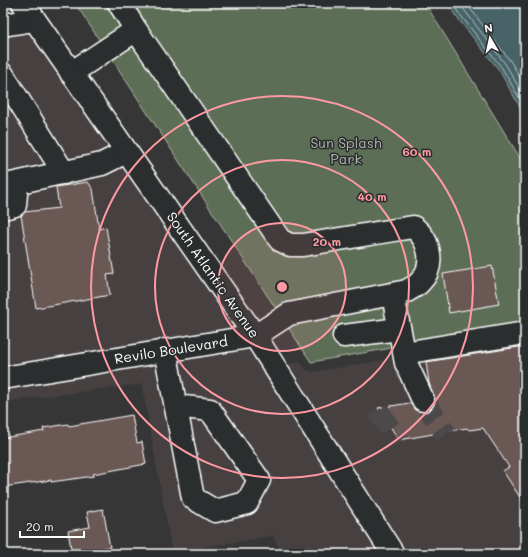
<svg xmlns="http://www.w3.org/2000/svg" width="528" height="557" viewBox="0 0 528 557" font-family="Mali,sans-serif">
<rect width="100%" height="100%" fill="#373636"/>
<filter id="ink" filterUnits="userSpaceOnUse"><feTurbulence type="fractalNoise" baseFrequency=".025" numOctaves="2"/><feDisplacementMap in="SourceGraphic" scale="8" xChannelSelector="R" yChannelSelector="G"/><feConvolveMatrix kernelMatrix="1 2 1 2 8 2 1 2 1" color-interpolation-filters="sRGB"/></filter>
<g filter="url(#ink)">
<path fill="#46403f" d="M 3,3 L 10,3 L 15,10 L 3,12 Z
M 30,33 L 235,327 L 3,365 L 3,37 Z
M 525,336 L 525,554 L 405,554 L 285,364 L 300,362 L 306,370 L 313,372 Z
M 250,349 L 379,554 L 282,554 L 273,536 L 172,552 L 142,384 L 3,402 L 3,390 Z"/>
<path fill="#5d6e57" stroke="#aeb6ab" d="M 75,3 L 425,3 L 525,166 L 525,325 L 311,362 Z"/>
<path fill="#466468" stroke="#90a2a4" d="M 448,3 L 525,3 L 525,116 L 499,70 L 455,15 Z"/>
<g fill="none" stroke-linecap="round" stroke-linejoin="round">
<path stroke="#b5c1c3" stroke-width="1" d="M 453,3 L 458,12 L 502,68 L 525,108
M 459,3 L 506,65 L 525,98
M 466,3 L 511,62 L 525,86"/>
</g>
<path fill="#6a5855" stroke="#fff" d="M 88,182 L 93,189 L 99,229 L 106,227 L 114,274 L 107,275 L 110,295 L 36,308 L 21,215 L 25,212 L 59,208 L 56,187 Z
M 492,266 L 499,304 L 449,313 L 443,274 Z
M 525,346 L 525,505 L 503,471 L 509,467 L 483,428 L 469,430 L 467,428 L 399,440 L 378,408 L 410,403 L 415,410 L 421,412 L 428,411 L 433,408 L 435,401 L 429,383 L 426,362 Z
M 132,415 L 137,443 L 142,442 L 146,464 L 93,474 L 94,476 L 51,482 L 51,480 L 3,487 L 3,438 L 44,431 L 43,428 L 68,424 L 69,426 Z
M 103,509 L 110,547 L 72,554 L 68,531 L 90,527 L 87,512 Z"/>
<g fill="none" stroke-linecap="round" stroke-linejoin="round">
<path stroke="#4b4a4a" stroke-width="22" stroke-dasharray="22 11" stroke-linecap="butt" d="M 423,400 L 446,434
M 378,410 L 398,442"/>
<defs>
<path id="minor" d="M 119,3 L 136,30
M 3,25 L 34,20
M 3,75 L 64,173
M 3,184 L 11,184 L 102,164 L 126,152
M 3,208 L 15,205 L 17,183
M 393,295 L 406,363 L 423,400
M 344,336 L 399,329
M 165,350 L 193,498 L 215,511 L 247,503 L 259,480 L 210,410 L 176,406
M 404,353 L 525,333
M 3,378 L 255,336 L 289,314 L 407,291 C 411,288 417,286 420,282 C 436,266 430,239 413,227 L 303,245 L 290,245 L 280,240 L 136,30 L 71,73"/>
<path id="major" d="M 23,3 L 255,336 L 393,554"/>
</defs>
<use href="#minor" stroke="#fff" stroke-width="25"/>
<use href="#major" stroke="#fff" stroke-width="25"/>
<use href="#minor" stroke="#2a2d2e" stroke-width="22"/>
<use href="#major" stroke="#2a2d2e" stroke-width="22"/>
</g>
</g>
<circle cx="282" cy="287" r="64" fill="#ff9aa2" fill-opacity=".12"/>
<g fill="none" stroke="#ff9aa2" stroke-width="2">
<circle cx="282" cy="287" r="64"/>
<circle cx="282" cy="287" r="127"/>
<circle cx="282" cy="287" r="191"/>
</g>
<g text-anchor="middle" stroke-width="3" stroke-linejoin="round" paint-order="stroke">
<g font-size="14" fill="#aeb6ab" stroke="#2a2d2e">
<text x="346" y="148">Sun Splash<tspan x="346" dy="16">Park</tspan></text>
</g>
<g font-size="14" fill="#fff" stroke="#2a2d2e">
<text transform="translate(213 275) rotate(55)" y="5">South Atlantic Avenue</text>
<text transform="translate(171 350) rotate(-9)" y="5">Revilo Boulevard</text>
</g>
</g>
<circle cx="282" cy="287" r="6" fill="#ff9aa2" stroke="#2a2d2e" stroke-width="2"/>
<g font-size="12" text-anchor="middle" font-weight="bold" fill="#ff9aa2" stroke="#2a2d2e" stroke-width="3" stroke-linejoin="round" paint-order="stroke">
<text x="417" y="156">60 m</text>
<text x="372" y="201">40 m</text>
<text x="327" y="246">20 m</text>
</g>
<rect width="528" height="557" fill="none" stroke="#2a2d2e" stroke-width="16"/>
<rect x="8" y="8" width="512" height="541" fill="none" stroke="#fff" stroke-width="1.5" filter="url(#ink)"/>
<g transform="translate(490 38) rotate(351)" stroke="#2a2d2e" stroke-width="3" paint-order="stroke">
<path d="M0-3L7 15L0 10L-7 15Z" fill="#ffffff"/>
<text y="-6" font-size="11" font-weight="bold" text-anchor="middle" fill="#ffffff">N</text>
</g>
<path d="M20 531v6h64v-6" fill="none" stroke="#ffffff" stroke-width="2"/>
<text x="26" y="531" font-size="12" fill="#ffffff" stroke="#2a2d2e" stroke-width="3" paint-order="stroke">20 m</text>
</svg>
